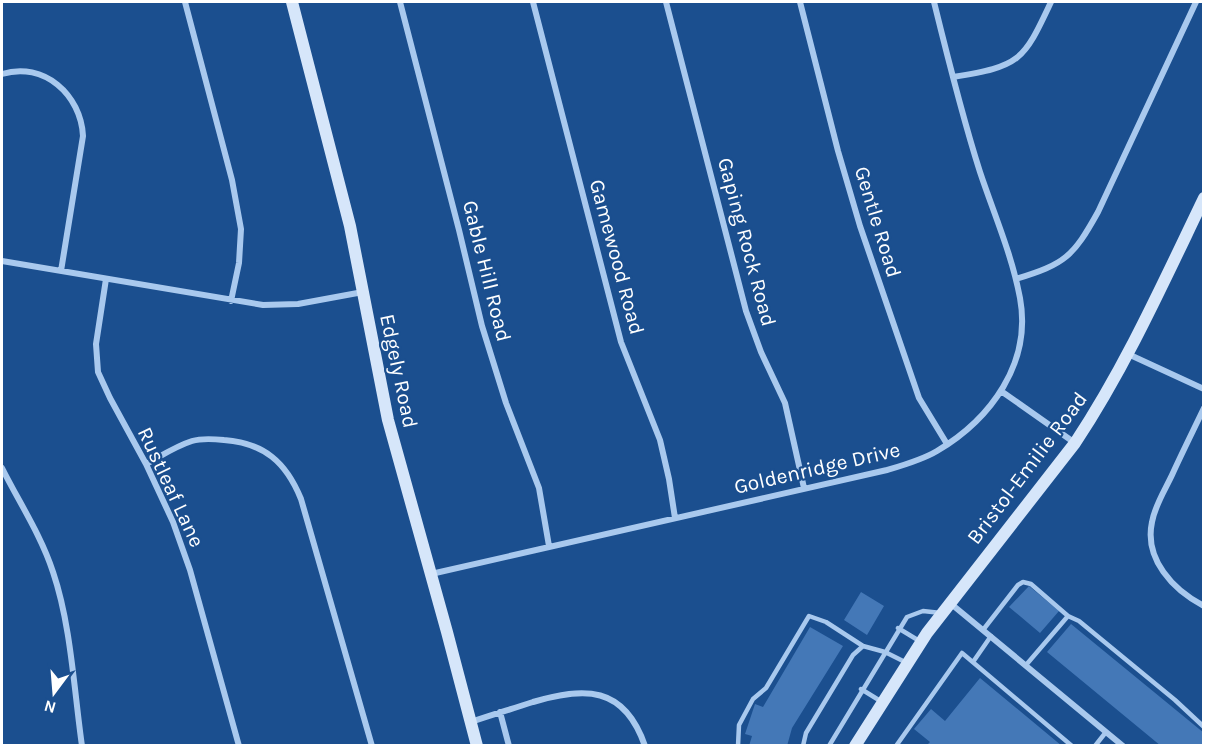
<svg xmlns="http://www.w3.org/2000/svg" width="1205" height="747" viewBox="0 0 1205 747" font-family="Karla,sans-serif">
<rect width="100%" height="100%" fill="#1b4f8f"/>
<path fill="#4478b7" d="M 1029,586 L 1059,611 L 1040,633 L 1009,607 Z
M 861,592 L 884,606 L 867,635 L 844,620 Z
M 1071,624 L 1204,733 L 1204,746 L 1161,746 L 1047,652 Z
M 810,627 L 843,646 L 792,728 L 787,746 L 749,746 L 752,736 L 745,734 L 755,704 L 763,707 Z
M 980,678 L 1062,746 L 926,746 L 930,742 L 914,729 L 931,709 L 945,721 Z"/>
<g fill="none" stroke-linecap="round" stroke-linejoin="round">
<path stroke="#a9c9ee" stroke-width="4.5" d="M 898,628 L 921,642
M 983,630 L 1018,585 L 1023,582 L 1031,584 L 1068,616 L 1079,621 L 1175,700 L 1204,727
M 973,662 L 991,636
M 1026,665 L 1068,616
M 861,689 L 882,702
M 738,746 L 739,725 L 753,699 L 766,688 L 809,616 L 826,622 L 863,646
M 803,746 L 806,733 L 853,655 L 863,646 L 885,652 L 907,663
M 829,746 L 907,617 L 923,611 L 941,613
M 896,746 L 962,653 L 1072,746
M 1095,746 L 1106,732"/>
<path stroke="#a9c9ee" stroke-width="6" d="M 185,2 L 232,180 L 241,229 L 239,263 L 231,301
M 400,2 L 459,230 L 482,326 L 506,403 L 539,488 L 549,546
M 533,2 L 621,342 L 660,440 L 669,479 L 675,518
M 666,2 L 746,311 L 761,352 L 785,403 L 804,488
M 800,2 L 838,151 L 860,226 L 919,398 L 947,444
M 2,74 C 44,61 81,95 83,136 L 61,271
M 953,77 C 1020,66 1023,62 1051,2
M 2,261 L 263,305 L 298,304 L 363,292
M 106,279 L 96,344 L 98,372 L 110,398 L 146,464 L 173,522 L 190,570 L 239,746
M 1016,279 C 1065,264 1073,257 1098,212 L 1196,2
M 1128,354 L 1204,389
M 1001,391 L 1075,443
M 1204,408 C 1193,431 1182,453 1172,475 C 1165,490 1155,505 1152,522 C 1144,559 1173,590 1204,606
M 146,464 C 161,456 176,446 192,441 C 202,438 214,439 224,440 C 264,443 286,462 301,499 L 372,746
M 2,468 C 19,502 41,535 53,572 C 71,625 74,690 82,746
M 431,574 L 887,470 C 904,465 922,460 937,451 C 991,419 1032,363 1020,298 C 1012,255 994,214 980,172 C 962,116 948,59 934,2
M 950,603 L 1123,746
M 500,712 L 509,746
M 471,722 C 491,715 512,709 533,702 C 584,687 624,685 645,746"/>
<path stroke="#d6e6fa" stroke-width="12" d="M 292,2 L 350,226 L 388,420 L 447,632 L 477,746
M 855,746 L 927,633 L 1075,443 C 1126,366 1164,281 1204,198"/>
</g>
<g text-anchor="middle" stroke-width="4.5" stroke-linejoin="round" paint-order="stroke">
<g font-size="21" fill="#fff" stroke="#1b4f8f">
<text transform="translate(878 222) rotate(73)" y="7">Gentle Road</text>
<text transform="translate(747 242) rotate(75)" y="7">Gaping Rock Road</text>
<text transform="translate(617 257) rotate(75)" y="7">Gamewood Road</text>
<text transform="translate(487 271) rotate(76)" y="7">Gable Hill Road</text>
<text transform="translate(399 371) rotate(78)" y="7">Edgely Road</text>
<text transform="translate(817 468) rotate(-13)" y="7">Goldenridge Drive</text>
<text transform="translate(1027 468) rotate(-53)" y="7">Bristol-Emilie Road</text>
<text transform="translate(171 487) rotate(65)" y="7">Rustleaf Lane</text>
</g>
</g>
<rect width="1205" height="747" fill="none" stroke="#ffffff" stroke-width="6"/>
<g transform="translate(54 693) rotate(196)" stroke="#1b4f8f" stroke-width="4.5" paint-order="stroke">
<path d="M0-4.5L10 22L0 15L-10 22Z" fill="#ffffff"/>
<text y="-9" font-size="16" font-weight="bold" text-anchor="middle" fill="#ffffff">N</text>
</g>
</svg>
